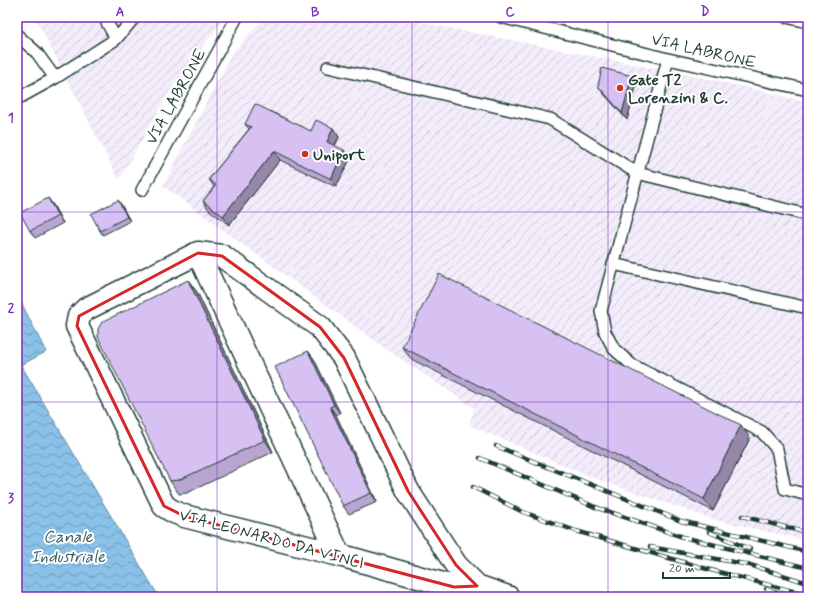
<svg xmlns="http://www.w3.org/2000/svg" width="825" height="614" viewBox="0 0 825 614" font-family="Mynerve,sans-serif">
<defs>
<pattern id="industrial-furrows" width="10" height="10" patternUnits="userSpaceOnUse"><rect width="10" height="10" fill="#f3ecfb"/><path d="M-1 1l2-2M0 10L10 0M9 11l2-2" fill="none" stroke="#d0cbd8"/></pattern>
<pattern id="water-waves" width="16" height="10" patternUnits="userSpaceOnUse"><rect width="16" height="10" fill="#89c1e8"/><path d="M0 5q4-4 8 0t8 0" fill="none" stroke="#6f9ebd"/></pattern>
</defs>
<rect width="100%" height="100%" fill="#fff"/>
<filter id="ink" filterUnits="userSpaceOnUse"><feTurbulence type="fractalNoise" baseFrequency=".025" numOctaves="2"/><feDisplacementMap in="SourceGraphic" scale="8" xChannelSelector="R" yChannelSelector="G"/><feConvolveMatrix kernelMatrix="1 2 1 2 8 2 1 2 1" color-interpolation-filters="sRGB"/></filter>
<g filter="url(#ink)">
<path fill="url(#industrial-furrows)" d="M 35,17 L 223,17 L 223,20 L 169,92 L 119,180 Z
M 264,17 L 394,17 L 723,82 L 808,102 L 808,541 L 712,519 L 596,479 L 469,425 L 474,408 L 389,351 L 163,186 L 233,52 Z"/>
<path fill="url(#water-waves)" stroke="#5f8ca0" d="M 17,294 L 46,352 L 21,365 L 159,597 L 17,597 Z"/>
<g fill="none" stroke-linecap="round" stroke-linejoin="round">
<defs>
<path id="lane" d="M 104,17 L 116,39
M 501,17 L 668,59 L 808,90
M 786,17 L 808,22
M 17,35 L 37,53 L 55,78
M 668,59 L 601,311 L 605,332 L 614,349 L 632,365 L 762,432 L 777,449 L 785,489 L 808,495
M 328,67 L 550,119 L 637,173 L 808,215
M 17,99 L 55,78 L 116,39 L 135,17
M 142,190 L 237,17
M 613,264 L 808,308"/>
<path id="street" d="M 198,253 L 339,555
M 477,586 L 454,587 L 339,555 L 184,516 L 174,512 L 164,506 L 77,326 L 79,316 L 86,309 L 198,253 L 222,256 L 320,327 L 344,358 L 408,491 L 456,565 L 477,586 L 508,597"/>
</defs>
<use href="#lane" stroke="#1f3d34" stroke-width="14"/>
<use href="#street" stroke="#1f3d34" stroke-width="25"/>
<use href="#lane" stroke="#fff" stroke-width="11"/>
<use href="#street" stroke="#fff" stroke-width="22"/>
<defs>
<path id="rail" d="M 496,446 L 681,521 L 808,552
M 480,458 L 595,507 L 683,537 L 808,568
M 473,487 L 523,512 L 576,531 L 707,569 L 808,595
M 742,516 L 808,533
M 709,532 L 750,549
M 650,547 L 750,565 L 808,583
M 766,589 L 787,597"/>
</defs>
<use href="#rail" stroke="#1f3d34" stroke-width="4.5"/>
<use href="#rail" stroke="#fff" stroke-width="3" stroke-dasharray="9" stroke-linecap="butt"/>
</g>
<path fill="#b8a6d0" stroke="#1f3d34" d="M 632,76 L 637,83 L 627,120 L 603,93 L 598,86 Z
M 245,124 L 311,131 L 333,128 L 339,137 L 335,146 L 350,159 L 336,187 L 280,160 L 229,225 L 209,210 L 203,201 L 214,187 L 209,179 L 249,129 Z
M 48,198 L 53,205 L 63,223 L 35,238 L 30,231 Z
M 118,200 L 130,221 L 103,235 L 100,231 Z
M 188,280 L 197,292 L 273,452 L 187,493 L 179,494 L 170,481 Z
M 402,347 L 750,438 L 713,511 L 411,359 Z
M 308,351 L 314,359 L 340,413 L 336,415 L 377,502 L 349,514 L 343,506 Z"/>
<path fill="#9687a9" stroke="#1f3d34" d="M 632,76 L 637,83 L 627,120 L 622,113 Z
M 333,128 L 339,137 L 332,150 L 327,142 Z
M 344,150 L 350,159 L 336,187 L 331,179 Z
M 274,151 L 280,160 L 229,225 L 223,216 Z
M 48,198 L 53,205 L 63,223 L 58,216 Z
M 118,200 L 121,204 L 130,221 L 127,217 Z
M 188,280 L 197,292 L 273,452 L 265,440 Z
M 308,351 L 314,359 L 340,413 L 334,405 Z
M 330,407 L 336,415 L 377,502 L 371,493 Z
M 741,425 L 750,438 L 713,511 L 704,499 Z"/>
<path fill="#d6c1f2" stroke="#1f3d34" d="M 602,68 L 632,76 L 622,113 L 598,86 Z
M 255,104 L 311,131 L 316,120 L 333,128 L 327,142 L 344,150 L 331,179 L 274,151 L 223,216 L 203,201 L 216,185 L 209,179 L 251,127 L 245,124 Z
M 48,198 L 58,216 L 30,231 L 20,213 Z
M 118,200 L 127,217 L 100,231 L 91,214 Z
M 439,274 L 741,425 L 704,499 L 402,347 Z
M 188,280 L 265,440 L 179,480 L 170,481 L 98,337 L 98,329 L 102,322 Z
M 308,351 L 334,405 L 330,407 L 371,493 L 343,506 L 275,367 Z"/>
</g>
<path fill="none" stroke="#d62828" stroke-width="3" stroke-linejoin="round" d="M 198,253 L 222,256 L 320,327 L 344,358 L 408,491 L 456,565 L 477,586 L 454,587 L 184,516 L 164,506 L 77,326 L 79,316 Z"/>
<path fill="none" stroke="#7b2cbf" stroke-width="1" stroke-opacity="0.55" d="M 217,17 L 217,597M 412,17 L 412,597M 608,17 L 608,597M 17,212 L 808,212M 17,402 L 808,402"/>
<g fill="#c8321e" stroke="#fff" stroke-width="1.5">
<circle cx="620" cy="88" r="4"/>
<circle cx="305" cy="154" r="4"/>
</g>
<g text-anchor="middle" stroke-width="4" stroke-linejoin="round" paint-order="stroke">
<g font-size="16" fill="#1f3d34" stroke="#fff">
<text transform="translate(704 50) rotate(13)" y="6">VIA LABRONE</text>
<text transform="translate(175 96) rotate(-61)" y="6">VIA LABRONE</text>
<text transform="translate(272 538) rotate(15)" y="6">VIA LEONARDO DA VINCI</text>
</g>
<g font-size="16" font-weight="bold" fill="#1f3d34" stroke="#fff" text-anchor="start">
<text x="628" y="85">Gate T2<tspan x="628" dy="18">Lorenzini &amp; C.</tspan></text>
<text x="313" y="160">Uniport</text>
</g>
<g font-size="17" font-style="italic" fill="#3a5e61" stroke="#fff">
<text x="68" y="542">Canale<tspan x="68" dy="20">Industriale</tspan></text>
</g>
</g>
<rect width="825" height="614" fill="none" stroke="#fff" stroke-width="44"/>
<path d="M663 572v6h67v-6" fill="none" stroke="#1f3d34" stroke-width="2"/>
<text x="669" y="572" font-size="12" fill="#1f3d34" stroke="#ffffff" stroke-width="3" paint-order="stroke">20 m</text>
<rect x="22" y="22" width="781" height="570" fill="none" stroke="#7b2cbf" stroke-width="1.5"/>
<g font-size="13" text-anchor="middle" font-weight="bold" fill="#7b2cbf">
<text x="120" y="16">A</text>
<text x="315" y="16">B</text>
<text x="510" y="16">C</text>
<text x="705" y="16">D</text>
<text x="11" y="122">1</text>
<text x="11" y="312">2</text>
<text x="11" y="502">3</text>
</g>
</svg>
